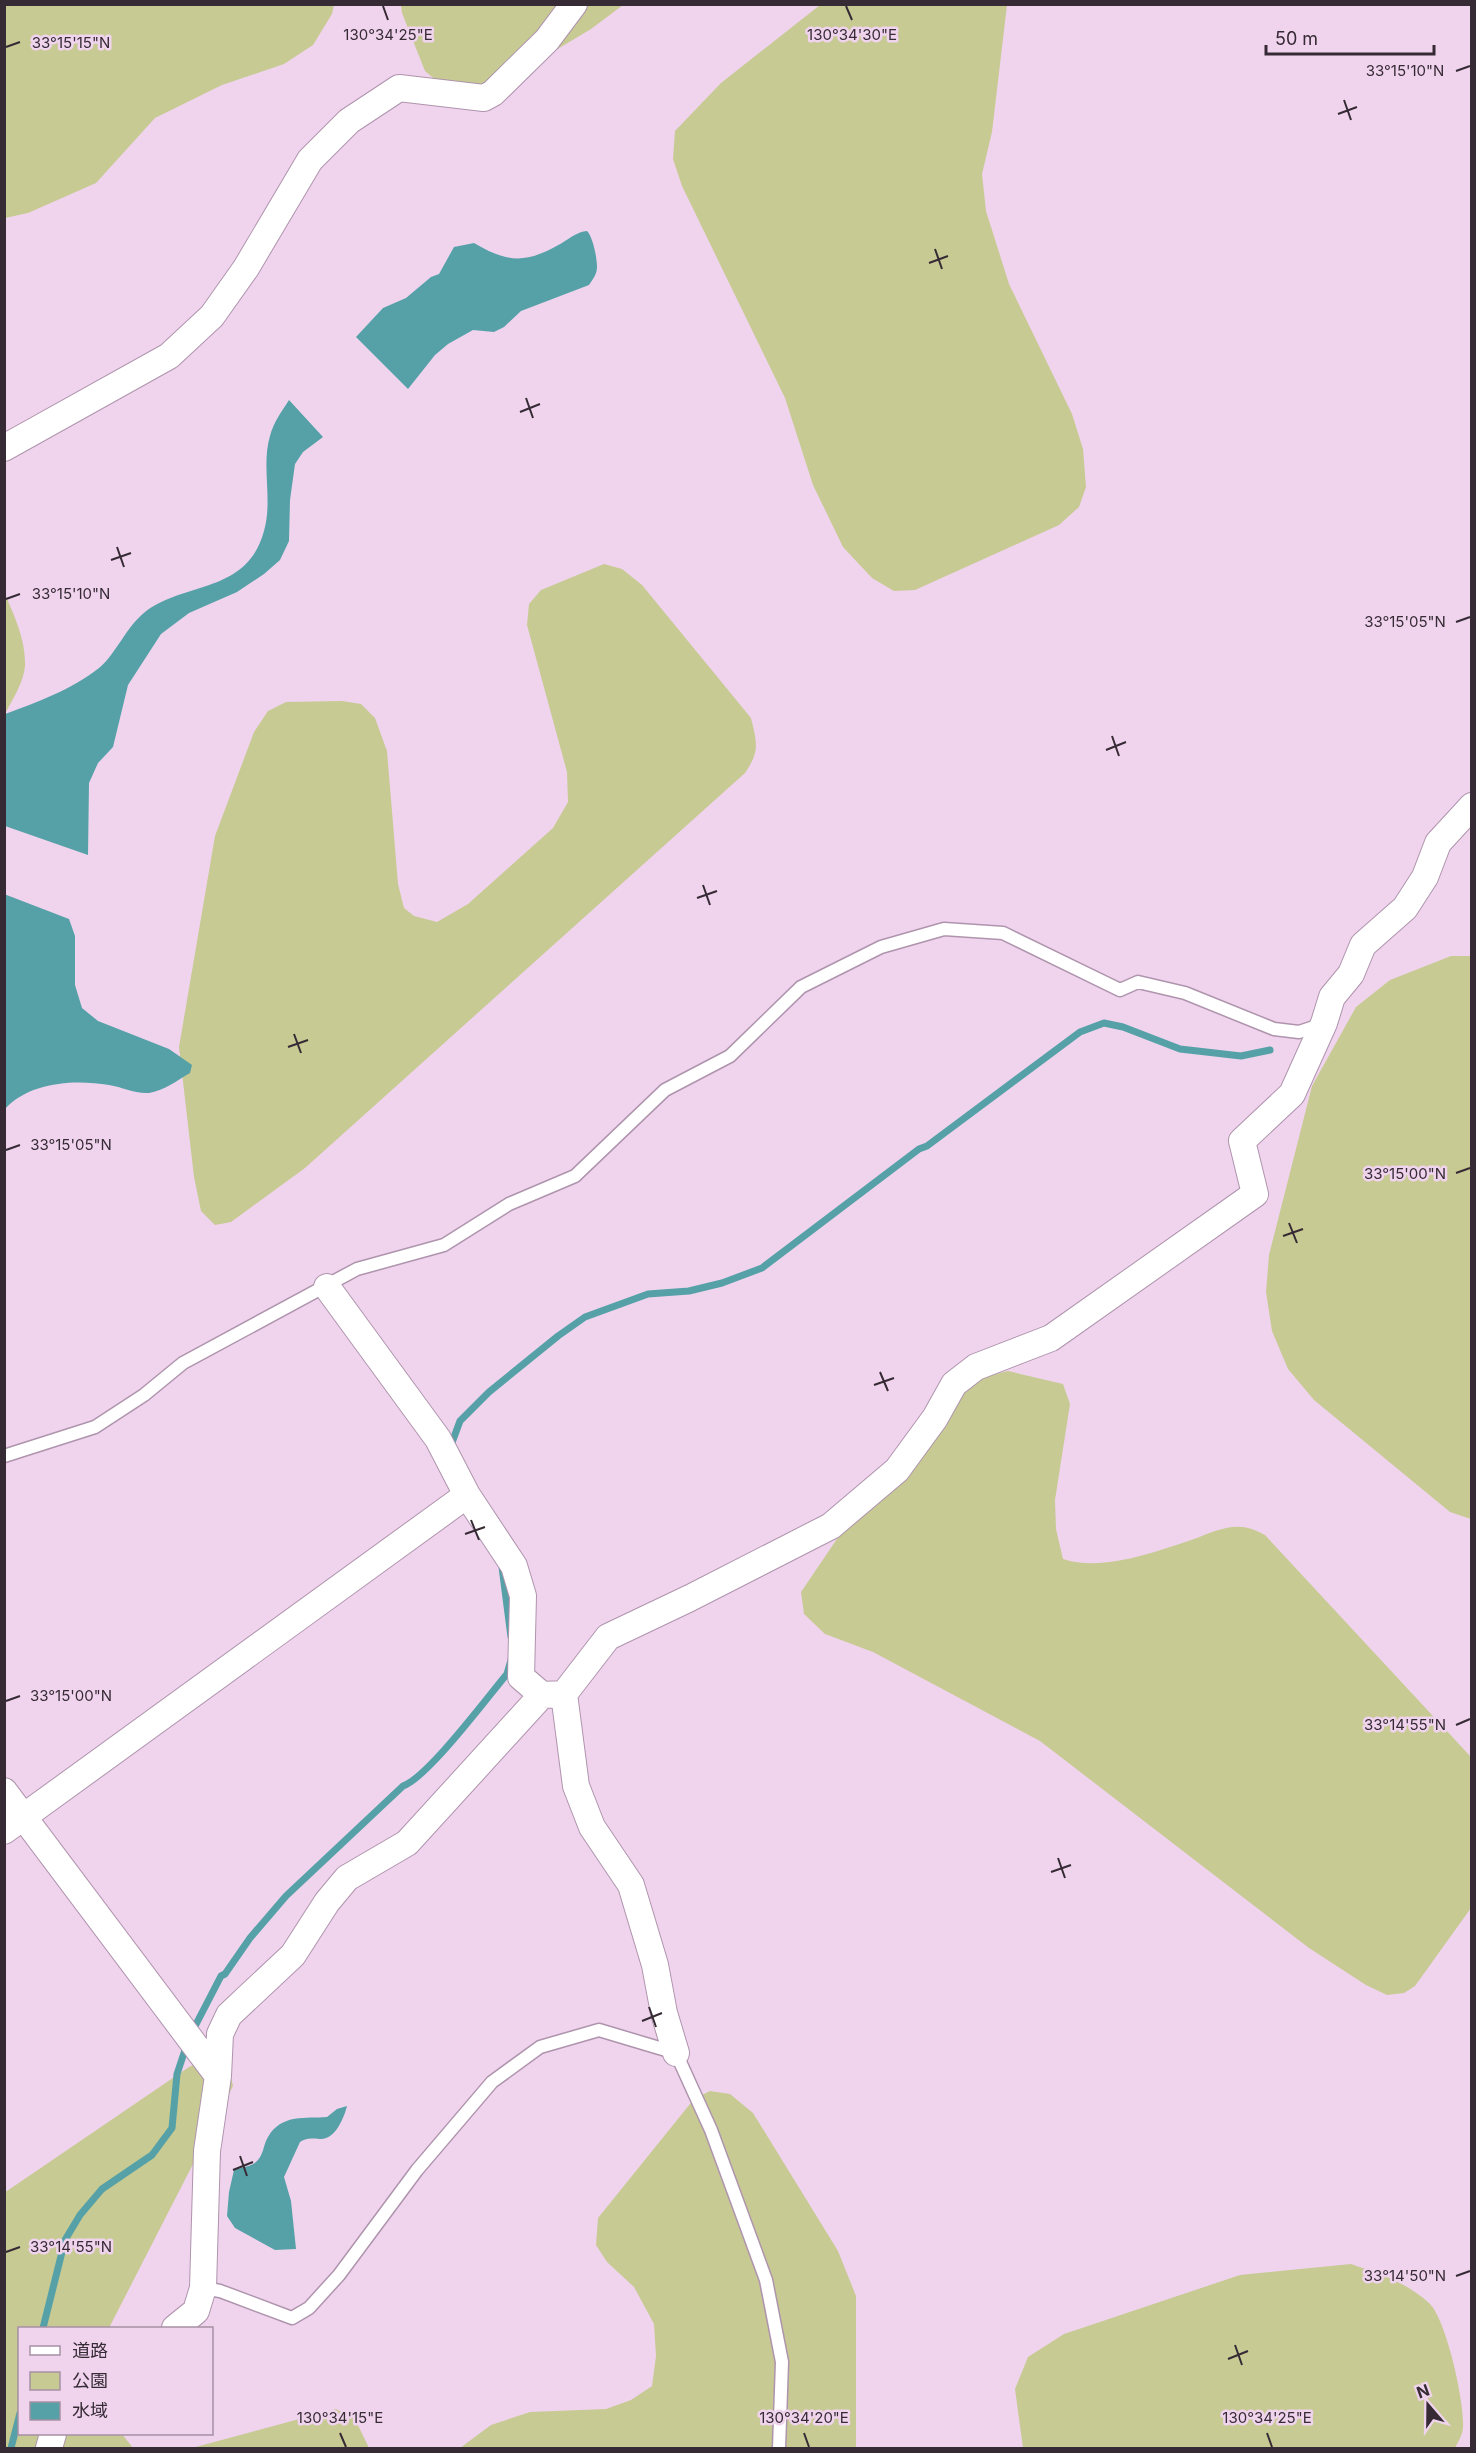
<svg xmlns="http://www.w3.org/2000/svg" width="1476" height="2453" viewBox="0 0 1476 2453" font-family="Inter,'Noto Sans JP',sans-serif">
<rect width="100%" height="100%" fill="#f0d4ee"/>
<path fill="#c7ca92" d="M 4,5 L 5,4 L 334,5 L 332,14 L 313,45 L 284,64 L 222,85 L 155,118 L 96,183 L 28,213 L 5,218 Z
M 401,5 L 623,5 L 591,29 L 476,98 L 458,99 L 425,71 L 402,13 Z
M 820,5 L 1007,5 L 992,132 L 982,174 L 986,211 L 1009,284 L 1072,414 L 1083,449 L 1086,487 L 1079,507 L 1059,525 L 915,590 L 894,591 L 872,578 L 843,547 L 813,485 L 785,398 L 682,186 L 673,159 L 675,131 L 721,83 Z
M 604,564 L 622,569 L 642,585 L 751,718 C 757,743 760,751 745,773 L 305,1168 L 231,1222 L 215,1225 L 201,1211 L 194,1177 L 179,1047 L 215,836 L 254,732 L 268,711 L 286,702 L 342,701 L 361,704 L 375,718 L 387,751 L 398,884 L 404,908 L 414,916 L 437,922 L 468,904 L 553,828 L 568,802 L 567,772 L 527,625 L 529,604 L 541,590 Z
M 4,592 C 14,615 26,640 25,666 C 24,682 12,700 5,714 Z
M 1451,956 L 1472,956 L 1471,1519 L 1450,1512 L 1314,1400 L 1288,1369 L 1272,1331 L 1266,1292 L 1269,1255 L 1312,1086 L 1356,1007 L 1390,980 Z
M 1008,1371 L 1063,1384 L 1070,1404 L 1055,1500 L 1056,1529 L 1063,1559 C 1103,1572 1155,1552 1194,1539 C 1210,1533 1230,1523 1248,1528 C 1253,1529 1259,1532 1265,1535 L 1471,1757 L 1471,1908 L 1415,1986 L 1404,1993 L 1387,1995 L 1366,1985 L 1309,1948 L 1040,1741 L 873,1652 L 825,1634 L 804,1614 L 801,1592 L 904,1440 L 980,1378 Z
M 205,2059 L 229,2069 L 233,2086 L 109,2328 L 20,2328 L 20,2434 L 122,2434 L 133,2448 L 5,2448 L 4,2193 L 189,2067 Z
M 710,2091 L 730,2094 L 753,2113 L 838,2251 L 856,2296 L 856,2448 L 460,2448 L 491,2425 L 530,2412 L 606,2409 L 631,2400 L 652,2386 L 656,2356 L 654,2324 L 634,2287 L 607,2262 L 596,2245 L 598,2218 L 694,2099 Z
M 1351,2264 C 1380,2274 1406,2282 1429,2303 C 1446,2318 1465,2403 1463,2427 C 1463,2434 1458,2442 1455,2448 L 1023,2448 L 1015,2389 L 1028,2357 L 1064,2334 L 1240,2275 Z
M 336,2409 L 355,2419 L 369,2448 L 192,2448 Z"/>
<path fill="#55a1a7" d="M 587,231 C 593,237 597,258 597,267 C 597,274 593,279 589,285 L 521,311 L 504,327 L 494,332 L 473,330 L 448,344 L 435,355 L 408,389 L 356,337 L 383,308 L 406,298 L 431,277 L 439,274 L 454,247 L 474,243 C 508,263 526,264 562,243 C 570,238 577,232 587,231 Z
M 289,400 L 323,437 L 303,452 L 295,464 L 290,500 L 289,541 L 280,560 L 264,574 L 237,592 L 189,613 L 161,634 L 128,685 L 113,747 L 98,763 L 89,783 L 88,855 L 5,826 L 5,714 C 35,703 73,689 99,668 C 116,654 126,627 145,612 C 185,581 247,594 264,531 C 273,500 261,466 270,436 C 273,423 282,411 289,400 Z
M 4,894 L 69,919 L 75,936 L 75,985 L 82,1008 L 98,1021 L 169,1049 L 192,1065 L 190,1073 C 178,1080 163,1091 149,1093 C 134,1094 123,1087 109,1085 C 75,1079 29,1082 5,1109 Z
M 347,2106 C 344,2118 335,2140 320,2139 C 312,2139 308,2137 300,2142 L 284,2177 L 291,2201 L 296,2249 L 275,2250 L 235,2228 L 227,2216 L 229,2192 L 234,2170 C 242,2167 250,2167 256,2162 C 264,2155 263,2145 268,2137 C 282,2113 306,2119 327,2117 L 337,2109 Z"/>
<g fill="none" stroke-linecap="round" stroke-linejoin="round">
<path stroke="#55a1a7" stroke-width="7" d="M 450,1448 L 460,1421 L 489,1392 L 558,1336 L 585,1317 L 648,1294 L 689,1291 L 722,1283 L 762,1268 L 919,1149 L 927,1146 L 1080,1032 L 1104,1023 L 1123,1027 L 1180,1049 L 1241,1056 L 1270,1050
M 502,1567 L 511,1637
M 192,2032 L 221,1976 L 225,1974 L 250,1938 L 286,1896 L 403,1786 C 428,1777 486,1699 507,1674 L 511,1660
M 43,2328 L 65,2240 L 80,2215 L 102,2189 L 152,2155 L 172,2128 L 177,2074 L 187,2044
M 11,2448 L 20,2413"/>
<defs>
<path id="lane" d="M 4,1456 L 95,1427 L 144,1395 L 183,1363 L 357,1269 L 444,1245 L 509,1204 L 575,1176 L 665,1090 L 730,1056 L 801,987 L 881,947 L 944,929 L 1003,933 L 1120,990 L 1138,982 L 1185,993 L 1274,1029 L 1299,1032 L 1323,1024
M 203,2288 L 220,2291 L 292,2318 L 309,2308 L 339,2275 L 417,2170 L 492,2082 L 540,2047 L 599,2030 L 676,2053 L 711,2130 L 766,2280 L 782,2362 L 779,2448"/>
<path id="street" d="M 4,448 L 169,356 L 212,316 L 246,268 L 310,160 L 349,121 L 399,88 L 484,98 L 493,93 L 547,40 L 574,4
M 327,1287 L 438,1439 L 467,1495 L 514,1566 L 523,1596 L 521,1677 L 542,1695
M 4,1791 L 218,2076
M 4,1831 L 467,1495
M 676,2053 L 664,2013 L 655,1965 L 631,1885 L 592,1827 L 576,1786 L 564,1694 L 608,1637 L 690,1598 L 831,1526 L 897,1470 L 935,1418 L 954,1384 L 976,1367 L 1051,1338 L 1255,1194 L 1242,1141 L 1292,1094 L 1324,1023 L 1332,997 L 1351,974 L 1363,945 L 1405,908 L 1425,877 L 1438,843 L 1472,806
M 175,2328 L 196,2311 L 203,2288 L 207,2151 L 218,2076 L 220,2034 L 229,2015 L 293,1955 L 327,1902 L 347,1878 L 407,1843 L 542,1695 L 564,1694
M 49,2448 L 53,2434"/>
</defs>
<use href="#lane" stroke="#af94ad" stroke-width="15"/>
<use href="#street" stroke="#af94ad" stroke-width="28"/>
<use href="#lane" stroke="#fff" stroke-width="12"/>
<use href="#street" stroke="#fff" stroke-width="26"/>
</g>
<path fill="none" stroke="#362b35" stroke-width="2" d="M 383,6 L 388,20M 846,6 L 852,20M 6,47 L 20,42M 1456,71 L 1470,66M 1344,100 L 1351,120M 1338,114 L 1357,107M 935,249 L 942,269M 929,263 L 948,256M 526,398 L 533,418M 520,412 L 540,404M 117,547 L 124,567M 111,560 L 131,553M 6,599 L 20,594M 1456,622 L 1470,617M 1112,736 L 1119,756M 1106,750 L 1126,742M 703,885 L 710,905M 697,898 L 717,891M 294,1034 L 301,1053M 288,1047 L 308,1040M 6,1150 L 20,1145M 1456,1173 L 1470,1168M 1289,1223 L 1297,1243M 1283,1236 L 1303,1229M 880,1372 L 888,1391M 874,1385 L 894,1378M 471,1520 L 479,1540M 465,1534 L 485,1527M 6,1701 L 20,1696M 1456,1725 L 1470,1719M 1058,1858 L 1065,1878M 1051,1872 L 1071,1865M 649,2007 L 656,2027M 642,2021 L 662,2013M 240,2156 L 247,2176M 233,2170 L 253,2162M 6,2252 L 20,2247M 1456,2276 L 1470,2271M 1235,2345 L 1242,2365M 1228,2359 L 1248,2351M 340,2433 L 346,2447M 804,2433 L 809,2447M 1267,2433 L 1272,2447"/>
<g font-size="15" text-anchor="middle" fill="#362b35" stroke="#f0d4ee" stroke-width="5" stroke-linejoin="round" paint-order="stroke">
<text x="852" y="40">130°34'30"E</text>
<text x="388" y="40">130°34'25"E</text>
<text x="71" y="48">33°15'15"N</text>
<text x="1405" y="76">33°15'10"N</text>
<text x="71" y="599">33°15'10"N</text>
<text x="1405" y="627">33°15'05"N</text>
<text x="71" y="1150">33°15'05"N</text>
<text x="1405" y="1179">33°15'00"N</text>
<text x="71" y="1701">33°15'00"N</text>
<text x="1405" y="1730">33°14'55"N</text>
<text x="71" y="2252">33°14'55"N</text>
<text x="1405" y="2281">33°14'50"N</text>
<text x="340" y="2423">130°34'15"E</text>
<text x="804" y="2423">130°34'20"E</text>
<text x="1267" y="2423">130°34'25"E</text>
</g>
<rect width="1476" height="2453" fill="none" stroke="#362b35" stroke-width="12"/>
<rect x="18" y="2327" width="195" height="108" fill="#f0d4ee" stroke="#a690a4" stroke-width="1.5"/>
<rect x="30" y="2346" width="30" height="9" fill="#ffffff" stroke="#a690a4" stroke-width="1.5"/>
<text x="72" y="2357" font-size="18" fill="#362b35">道路</text>
<rect x="30" y="2372" width="30" height="18" fill="#c7ca92" stroke="#a690a4" stroke-width="1.5"/>
<text x="72" y="2387" font-size="18" fill="#362b35">公園</text>
<rect x="30" y="2402" width="30" height="18" fill="#55a1a7" stroke="#a690a4" stroke-width="1.5"/>
<text x="72" y="2417" font-size="18" fill="#362b35">水域</text>
<g transform="translate(1428 2405) rotate(340)" stroke="#f0d4ee" stroke-width="4.5" paint-order="stroke">
<path d="M0-4.5L10 22L0 15L-10 22Z" fill="#362b35"/>
<text y="-9" font-size="16" font-weight="bold" text-anchor="middle" fill="#362b35">N</text>
</g>
<path d="M1266 45v9h168v-9" fill="none" stroke="#362b35" stroke-width="3"/>
<text x="1275" y="45" font-size="18" fill="#362b35" stroke="#f0d4ee" stroke-width="4.5" paint-order="stroke">50 m</text>
</svg>
